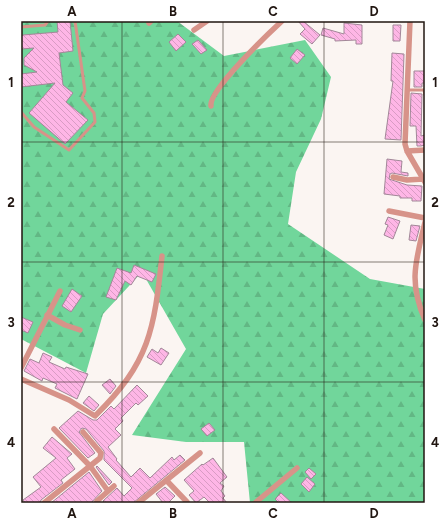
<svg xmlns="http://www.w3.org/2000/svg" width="446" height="524" viewBox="0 0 446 524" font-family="Figtree,sans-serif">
<defs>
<pattern id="forest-firs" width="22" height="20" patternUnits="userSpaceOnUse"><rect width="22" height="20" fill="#71d69b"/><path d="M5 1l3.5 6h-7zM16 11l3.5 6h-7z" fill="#62b784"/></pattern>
<pattern id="building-back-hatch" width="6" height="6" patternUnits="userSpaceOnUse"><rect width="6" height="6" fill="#feb6e6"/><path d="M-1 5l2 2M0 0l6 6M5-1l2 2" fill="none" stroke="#d99cc4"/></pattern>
</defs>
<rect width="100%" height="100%" fill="#fbf5f2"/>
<path fill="url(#forest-firs)" d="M 21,21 L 177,21 L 224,56 L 305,40 L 331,77 L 321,119 L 296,172 L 288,224 L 370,279 L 425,289 L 425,503 L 250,503 L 244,442 L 186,442 L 132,435 L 186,349 L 142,272 L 103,314 L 86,373 L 21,339 Z"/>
<path fill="url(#building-back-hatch)" stroke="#a28798" d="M 57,21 L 70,21 L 73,51 L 59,53 L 63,85 L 73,93 L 66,102 L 88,120 L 65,144 L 29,113 L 55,83 L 21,87 L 21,74 L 37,72 L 24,65 L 24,58 L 34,48 L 21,49 L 21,36 L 23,35 L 58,32 Z
M 298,21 L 303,21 L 320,35 L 312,44 L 300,34 L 305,29 Z
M 344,23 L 362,25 L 362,44 L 356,44 L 356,40 L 335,41 L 335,39 L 321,35 L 323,28 L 344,34 Z
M 393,25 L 401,25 L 400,41 L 393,41 Z
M 178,34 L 186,42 L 176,51 L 169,42 Z
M 198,40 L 207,50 L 201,54 L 192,44 Z
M 297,49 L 305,55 L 297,64 L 290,58 Z
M 392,53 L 404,54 L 401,140 L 385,139 L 393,81 L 391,81 Z
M 414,71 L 425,71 L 425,83 L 422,83 L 422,87 L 414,87 Z
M 411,93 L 422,94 L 421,136 L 425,135 L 425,145 L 421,146 L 417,146 L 416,126 L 410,126 Z
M 387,159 L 402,161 L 401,172 L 408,173 L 408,176 L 392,173 L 390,174 L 389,179 L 407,185 L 422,186 L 421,201 L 412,201 L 412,198 L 400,198 L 400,196 L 384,194 Z
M 388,217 L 400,221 L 393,239 L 384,235 L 388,225 L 385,224 Z
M 411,225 L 420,226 L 416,241 L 409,240 Z
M 134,265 L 156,274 L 152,282 L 137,276 L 131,285 L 125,281 L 116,300 L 106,297 L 117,268 L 131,273 Z
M 72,289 L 82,296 L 71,312 L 62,306 Z
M 21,317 L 33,322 L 28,333 L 21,330 Z
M 161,348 L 169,353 L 161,365 L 147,357 L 152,349 L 158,353 Z
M 43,353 L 52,357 L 49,362 L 65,369 L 66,367 L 88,374 L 77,399 L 55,388 L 57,384 L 43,378 L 42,381 L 24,371 L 30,359 L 39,363 Z
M 110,379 L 116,386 L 110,394 L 102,385 Z
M 137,385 L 148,396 L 138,405 L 136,403 L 121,418 L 123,421 L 115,429 L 121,435 L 108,447 L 117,459 L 116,460 L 131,477 L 140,468 L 150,478 L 172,457 L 174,460 L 180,455 L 185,460 L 133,503 L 105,503 L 103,501 L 117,488 L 124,496 L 132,488 L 104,460 L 104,451 L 86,429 L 82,428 L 79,432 L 95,453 L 88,458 L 59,428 L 78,411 L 93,420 L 97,420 L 111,406 L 114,409 Z
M 89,396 L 99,405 L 94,411 L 83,403 Z
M 209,423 L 215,430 L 207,436 L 201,429 Z
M 52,437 L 72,454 L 67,458 L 75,469 L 61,480 L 63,483 L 41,500 L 40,503 L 25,503 L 23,500 L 41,487 L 33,477 L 56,458 L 43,448 Z
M 213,458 L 227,477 L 220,483 L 224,486 L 221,491 L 225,496 L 223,498 L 227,503 L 210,503 L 204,497 L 196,503 L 189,495 L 194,491 L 184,480 L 202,464 L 203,465 Z
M 97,466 L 112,482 L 109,485 L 96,467 Z
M 309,468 L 316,474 L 311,479 L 305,472 Z
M 89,472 L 102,491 L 91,503 L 51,503 Z
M 307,477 L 315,484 L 309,492 L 301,484 Z
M 165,487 L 175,496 L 168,503 L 163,503 L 156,494 Z
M 281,493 L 292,503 L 279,503 L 275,499 Z"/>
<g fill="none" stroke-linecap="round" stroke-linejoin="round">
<path stroke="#d79389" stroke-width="3" d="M 21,27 L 45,25 L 48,21
M 408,90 L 424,90 L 425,95
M 21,112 L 34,127 L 69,150 L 95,122 L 94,113 L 82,98 L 85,91 L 75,21"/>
<path stroke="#d79389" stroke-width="5.5" d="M 410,21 L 405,144 L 407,151 L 425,182
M 149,23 L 151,21
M 194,30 L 207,21
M 211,106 C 208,91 269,33 282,21
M 407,151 L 425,150
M 393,177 L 407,180 L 423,179
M 389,211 L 425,218
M 425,222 C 416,261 408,281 425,320
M 47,315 L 65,325 L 80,330
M 21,368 L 60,291
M 21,379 L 69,400 L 95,416 C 150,362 154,330 162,256
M 54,429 L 90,466 L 108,491
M 167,481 L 187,502
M 97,501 L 114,486
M 44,503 L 100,458 L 101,453 L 83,432
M 138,503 L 200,453
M 255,503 L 297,468"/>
</g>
<path fill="none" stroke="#211611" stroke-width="1" stroke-opacity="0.55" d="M 122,21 L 122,503M 223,21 L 223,503M 324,21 L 324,503M 21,142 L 425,142M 21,262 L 425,262M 21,382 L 425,382"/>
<rect width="446" height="524" fill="none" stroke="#ffffff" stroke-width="44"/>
<rect x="22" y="22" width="402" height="480" fill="none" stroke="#211611" stroke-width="1.5"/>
<g font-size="13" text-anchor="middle" font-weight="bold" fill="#211611">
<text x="72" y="16">A</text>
<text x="173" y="16">B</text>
<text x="273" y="16">C</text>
<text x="374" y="16">D</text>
<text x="11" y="87">1</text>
<text x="435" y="87">1</text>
<text x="11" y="207">2</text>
<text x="435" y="207">2</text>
<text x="11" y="327">3</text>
<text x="435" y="327">3</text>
<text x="11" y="447">4</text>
<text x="435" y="447">4</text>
<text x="72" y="518">A</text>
<text x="173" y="518">B</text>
<text x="273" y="518">C</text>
<text x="374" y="518">D</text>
</g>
</svg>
